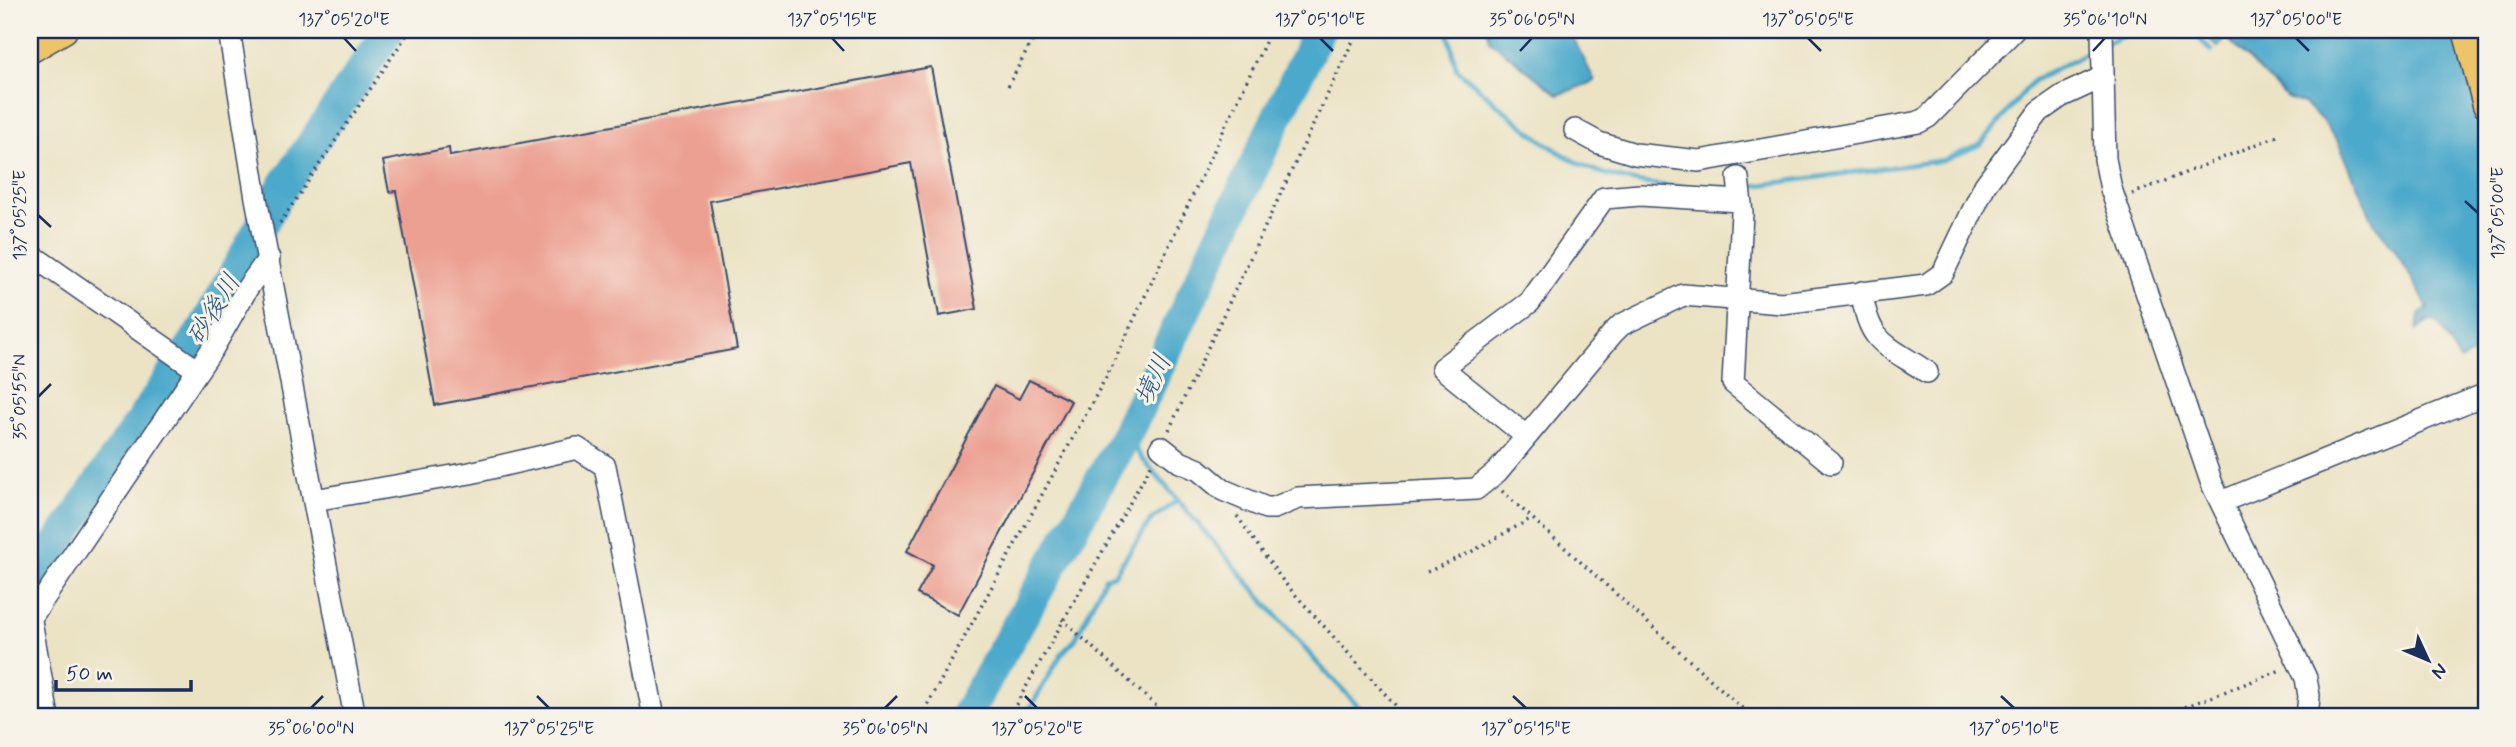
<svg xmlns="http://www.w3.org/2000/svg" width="2516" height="747" viewBox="0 0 2516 747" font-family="Mynerve,'Klee One',sans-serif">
<rect width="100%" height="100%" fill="#f7f3e8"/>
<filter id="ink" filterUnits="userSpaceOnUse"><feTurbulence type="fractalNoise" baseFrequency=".0143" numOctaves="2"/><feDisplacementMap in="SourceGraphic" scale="14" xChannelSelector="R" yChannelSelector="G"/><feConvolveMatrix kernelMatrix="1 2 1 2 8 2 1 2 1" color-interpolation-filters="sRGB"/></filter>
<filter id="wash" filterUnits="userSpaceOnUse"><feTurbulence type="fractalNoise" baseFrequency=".00686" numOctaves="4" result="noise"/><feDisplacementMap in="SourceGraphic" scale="28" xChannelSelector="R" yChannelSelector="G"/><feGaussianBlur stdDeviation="1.57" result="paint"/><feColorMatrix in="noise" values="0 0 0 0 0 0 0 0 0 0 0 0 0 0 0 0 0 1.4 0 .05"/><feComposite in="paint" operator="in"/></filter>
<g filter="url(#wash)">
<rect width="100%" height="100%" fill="#ebe3c4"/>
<path fill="#4ca9cb" stroke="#346c94" stroke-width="2" d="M 1487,30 L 1569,30 L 1595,81 L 1558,95 L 1489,40 Z
M 2200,30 L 2486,30 L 2486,346 L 2460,361 L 2438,322 L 2429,321 L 2417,330 L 2419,314 L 2428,307 L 2394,248 L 2375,225 L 2339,144 L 2322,120 L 2302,103 L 2287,98 L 2227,38 L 2218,47 Z"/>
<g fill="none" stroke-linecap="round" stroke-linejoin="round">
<path stroke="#4ca9cb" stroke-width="5" d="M 1448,30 L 1456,68 L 1462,74 C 1504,109 1550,155 1602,173 C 1643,187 1692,189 1735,188
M 2190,30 L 2212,51
M 2107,43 L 2136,30
M 1745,187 L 1945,160 L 1981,144 L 2033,81 L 2098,47
M 1127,433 L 1140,456 L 1319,665 L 1369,717
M 1025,717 L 1062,653 L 1075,640 L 1105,578 L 1114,575 L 1151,520 L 1178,500"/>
<path stroke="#4ca9cb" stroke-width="32" d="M 30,584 L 204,328 L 282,188 L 389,30
M 965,717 L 1125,437 L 1319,30"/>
</g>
<g id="blocks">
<path fill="#eca092" d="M 931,67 L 977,309 L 939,316 L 911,163 L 710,201 L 737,349 L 435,405 L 396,191 L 389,192 L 383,161 L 449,148 L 450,156 Z
M 1029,380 L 1071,401 L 958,615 L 917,594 L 933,565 L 907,551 L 994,386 L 1019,399 Z"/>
</g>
</g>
<g filter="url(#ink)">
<use href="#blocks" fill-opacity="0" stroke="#3a4a6d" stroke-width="2"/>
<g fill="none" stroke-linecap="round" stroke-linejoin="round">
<defs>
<path id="minor" d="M 229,30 L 256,198 L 355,717
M 2102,30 L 2105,159 L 2111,189 L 2212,484 L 2306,678 L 2309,696 L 2307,717
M 1575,130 L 1599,143 L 1635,154 L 1699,161 L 1919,122 L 1928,117 L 2014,30
M 1738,178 L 1742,213 L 1733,383 L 1831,463
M 30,254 L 197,370
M 1862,292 C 1868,344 1887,345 1927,372
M 1526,436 L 1442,368 L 1530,302 L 1604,198 L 1640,195 L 1740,201
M 1161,447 L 1180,462 L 1199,470 L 1223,490 L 1266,508 L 1274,508 L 1298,498 L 1476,489 L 1497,472 L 1613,333 L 1621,325 L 1683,295 L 1782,303 L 1926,285 L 1943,273 L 1985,185 L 2039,112 L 2062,96 L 2103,77
M 314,500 L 470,473 L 577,448 L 605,466 L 654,717
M 2221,502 L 2486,394
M 30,615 L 48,717
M 30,619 L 213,348 L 248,287 L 269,258"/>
<path id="major" d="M 2466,30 L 2486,105
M 30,50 L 64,30"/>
</defs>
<use href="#minor" stroke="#3a4a6d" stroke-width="24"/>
<use href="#major" stroke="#3a4a6d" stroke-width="29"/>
<path stroke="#3a4a6d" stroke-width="3.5" stroke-dasharray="2 5" stroke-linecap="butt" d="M 1008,86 L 1038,30
M 2132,194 L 2280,135
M 280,223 L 410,30
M 1169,430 L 1358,30
M 1502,491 L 1752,717
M 1237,516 L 1283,581 L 1406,717
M 1427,572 L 1469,553 L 1532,518
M 1062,619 L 1168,717
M 921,717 L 1111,368 L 1271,30
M 1009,717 L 1153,462
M 1734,717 L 1745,711
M 2159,717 L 2281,670"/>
<use href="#minor" stroke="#fff" stroke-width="21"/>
<use href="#major" stroke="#eec469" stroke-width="26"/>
</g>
</g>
<path fill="none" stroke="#1b2f5e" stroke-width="2.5" d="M 344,38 L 356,51M 832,38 L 844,51M 1320,38 L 1333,51M 1808,38 L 1821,51M 2296,38 L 2309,51M 1520,51 L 1532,38M 2093,51 L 2105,38M 2465,201 L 2478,213M 38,215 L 51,227M 38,397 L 51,384M 537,696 L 549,708M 1025,696 L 1037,708M 1513,696 L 1526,708M 2001,696 L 2014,708M 311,708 L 323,696M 885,708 L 897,696"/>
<g text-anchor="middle" stroke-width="6" stroke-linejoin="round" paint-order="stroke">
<g font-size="26" font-style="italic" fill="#2c5a84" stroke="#f7f3e8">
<text transform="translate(213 309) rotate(-59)" y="9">砂後川</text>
<text transform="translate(1152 379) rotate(-65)" y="9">境川</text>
</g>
</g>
<rect width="2516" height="747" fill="none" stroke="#f7f3e8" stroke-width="77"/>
<g transform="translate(2428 660) rotate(134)" stroke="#f7f3e8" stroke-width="5" paint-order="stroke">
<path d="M0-5L12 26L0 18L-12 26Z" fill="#1b2f5e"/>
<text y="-10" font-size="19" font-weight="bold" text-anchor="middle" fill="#1b2f5e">N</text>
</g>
<path d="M56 680v10h135v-10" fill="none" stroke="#1b2f5e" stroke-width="3.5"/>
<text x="66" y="680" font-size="21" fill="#1b2f5e" stroke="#f7f3e8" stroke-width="5" paint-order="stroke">50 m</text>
<rect x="38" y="38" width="2440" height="670" fill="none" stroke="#1b2f5e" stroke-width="2.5"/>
<g font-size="18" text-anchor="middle" fill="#1b2f5e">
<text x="344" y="25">137°05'20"E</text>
<text x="832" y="25">137°05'15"E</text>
<text x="1320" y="25">137°05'10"E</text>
<text x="1532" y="25">35°06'05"N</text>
<text x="1808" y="25">137°05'05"E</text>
<text x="2105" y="25">35°06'10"N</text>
<text x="2296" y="25">137°05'00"E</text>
<text transform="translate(2497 213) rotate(-90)" y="6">137°05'00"E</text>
<text transform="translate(19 215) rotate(-90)" y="6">137°05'25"E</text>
<text transform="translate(19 397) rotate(-90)" y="6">35°05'55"N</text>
<text x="311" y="734">35°06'00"N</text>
<text x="549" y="734">137°05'25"E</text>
<text x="885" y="734">35°06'05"N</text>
<text x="1037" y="734">137°05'20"E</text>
<text x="1526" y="734">137°05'15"E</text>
<text x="2014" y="734">137°05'10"E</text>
</g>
</svg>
